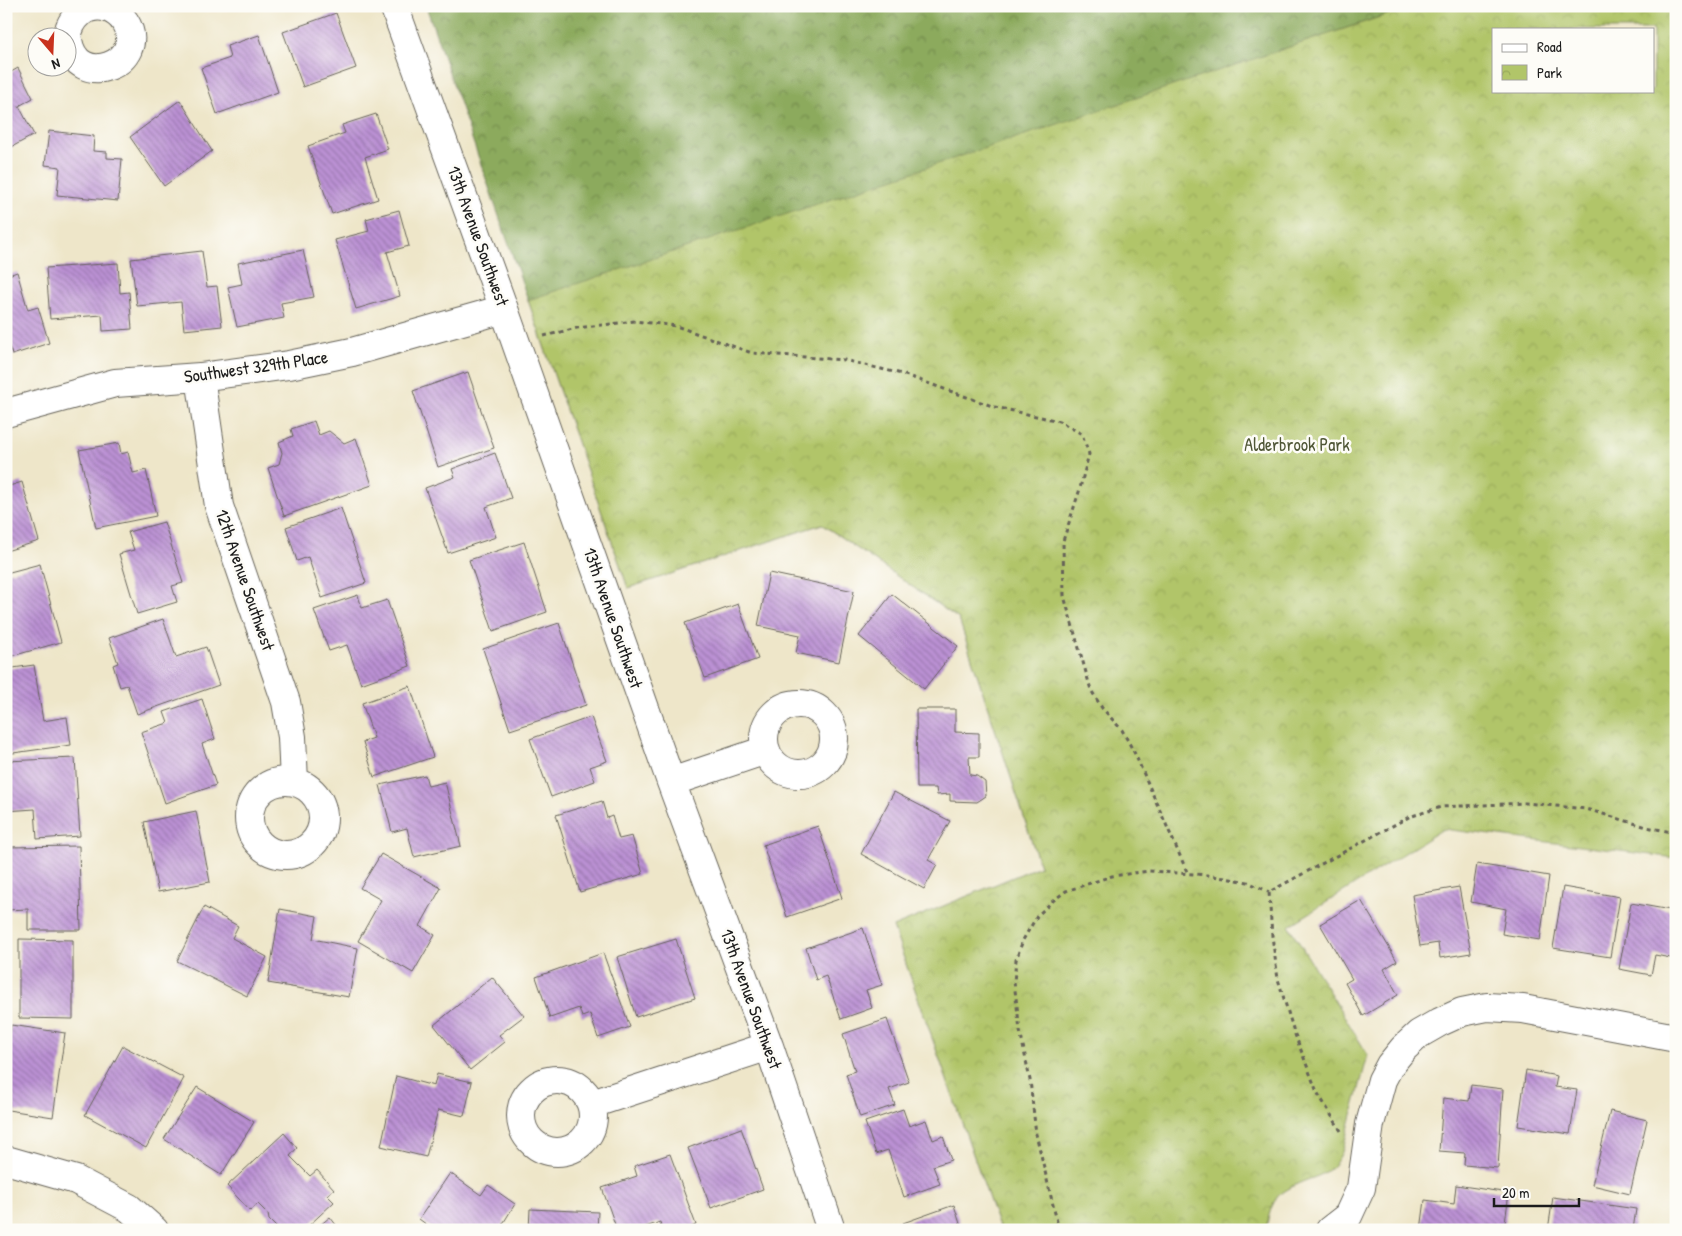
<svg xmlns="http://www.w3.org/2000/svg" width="1682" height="1236" viewBox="0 0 1682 1236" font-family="'Patrick Hand',sans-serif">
<defs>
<pattern id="forest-crowns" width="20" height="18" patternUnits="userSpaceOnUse" patternTransform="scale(1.25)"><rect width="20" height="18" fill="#8caa5d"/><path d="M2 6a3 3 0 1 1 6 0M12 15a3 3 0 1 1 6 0" fill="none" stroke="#728a4c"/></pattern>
<pattern id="park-crowns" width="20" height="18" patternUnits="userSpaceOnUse" patternTransform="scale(1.25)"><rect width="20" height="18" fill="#b1c569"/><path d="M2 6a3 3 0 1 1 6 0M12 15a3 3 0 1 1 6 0" fill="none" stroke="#98a95a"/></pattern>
<pattern id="building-back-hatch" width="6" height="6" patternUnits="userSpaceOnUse" patternTransform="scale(1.25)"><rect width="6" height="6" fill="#bb91d4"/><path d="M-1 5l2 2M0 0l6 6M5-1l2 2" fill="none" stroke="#9776ab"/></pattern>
</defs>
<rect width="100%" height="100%" fill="#fdfcf7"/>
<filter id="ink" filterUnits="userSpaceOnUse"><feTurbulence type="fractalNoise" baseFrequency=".02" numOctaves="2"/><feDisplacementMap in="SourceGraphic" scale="10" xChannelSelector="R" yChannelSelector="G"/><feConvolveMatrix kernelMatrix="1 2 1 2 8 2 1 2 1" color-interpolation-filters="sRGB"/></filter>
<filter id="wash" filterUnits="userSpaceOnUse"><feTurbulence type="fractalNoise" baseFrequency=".0096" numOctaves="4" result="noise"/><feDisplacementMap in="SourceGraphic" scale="20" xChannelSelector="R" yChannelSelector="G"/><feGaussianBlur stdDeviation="1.12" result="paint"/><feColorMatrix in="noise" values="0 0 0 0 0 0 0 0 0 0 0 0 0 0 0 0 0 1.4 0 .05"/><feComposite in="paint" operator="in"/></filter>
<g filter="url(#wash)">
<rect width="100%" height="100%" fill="#eee6c9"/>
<path fill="url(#forest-crowns)" stroke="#54633c" d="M 426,6 L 1413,6 L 1257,58 L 1000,1230 L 893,927 L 1040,866 L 959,619 L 822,524 L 628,588 Z"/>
<path fill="url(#park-crowns)" stroke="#667042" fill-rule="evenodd" d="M 1413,6 L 1676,6 L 1676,858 L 1443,829 L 1289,926 L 1368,1055 L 1342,1152 C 1329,1180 1313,1174 1290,1188 C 1287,1190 1283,1192 1280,1194 C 1271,1203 1268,1218 1266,1230 L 1000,1230 L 893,927 L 1040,866 L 959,619 L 822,524 L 628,588 L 528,300 ZM 1493,29 L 1653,29 L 1653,91 L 1493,91 Z"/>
<g id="blocks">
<path fill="url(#building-back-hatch)" d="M 336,13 L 356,68 L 303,87 L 283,32 Z
M 259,35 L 278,92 L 217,114 L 201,68 L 230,58 L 227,46 Z
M 18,68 L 33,98 L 19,106 L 34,135 L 6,150 L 6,75 Z
M 180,100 L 212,151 L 164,186 L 130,137 Z
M 376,114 L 388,149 L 365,157 L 378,199 L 332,214 L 308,146 L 345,133 L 342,125 Z
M 49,131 L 94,136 L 93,151 L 107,152 L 107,158 L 122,159 L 118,201 L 57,195 L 60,167 L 45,165 Z
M 399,210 L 409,246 L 387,252 L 400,296 L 356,309 L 335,240 L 369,231 L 366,219 Z
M 303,250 L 314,297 L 281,303 L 284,318 L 237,327 L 228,287 L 242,284 L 238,263 Z
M 202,251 L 207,287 L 217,286 L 222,326 L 184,330 L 181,302 L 137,306 L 131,259 Z
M 118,263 L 120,293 L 129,292 L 132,329 L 103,331 L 102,315 L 50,319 L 46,268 Z
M 17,272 L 28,310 L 38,307 L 49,343 L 12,355 L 6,337 L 6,276 Z
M 468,372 L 494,448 L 438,467 L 413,391 Z
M 314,421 L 319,435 L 329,431 L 344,443 L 356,438 L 372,485 L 284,516 L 268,468 L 279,464 L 282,453 L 279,442 L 293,436 L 291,429 Z
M 119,443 L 121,454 L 128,452 L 133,473 L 146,470 L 156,516 L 96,528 L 79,450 Z
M 495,453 L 511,498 L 486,507 L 496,537 L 448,553 L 425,488 L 455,477 L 452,469 Z
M 22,482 L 39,541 L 6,551 L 6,487 Z
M 341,508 L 366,583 L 322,598 L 308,557 L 297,561 L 286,527 Z
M 164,522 L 183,583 L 172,586 L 177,602 L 137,614 L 119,554 L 134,550 L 128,532 Z
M 524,542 L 547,612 L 493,631 L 469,560 Z
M 40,564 L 61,642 L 9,657 L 6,648 L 6,628 L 9,627 L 6,620 L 6,573 Z
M 769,573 L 854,591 L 839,662 L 796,653 L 800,635 L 758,626 Z
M 892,594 L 958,646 L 924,689 L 859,636 Z
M 358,595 L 362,608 L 387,600 L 410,666 L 361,684 L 347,645 L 329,651 L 314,610 Z
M 738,604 L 758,659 L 705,678 L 685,623 Z
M 163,619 L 176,657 L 206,647 L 219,685 L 137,714 L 127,685 L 120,687 L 113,665 L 118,663 L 109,638 Z
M 559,623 L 586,705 L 510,730 L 483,649 Z
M 34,665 L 43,721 L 67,717 L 71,745 L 6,754 L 6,669 Z
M 410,686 L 433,757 L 374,777 L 363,742 L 374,738 L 362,703 Z
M 202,699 L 215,739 L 202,744 L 216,785 L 165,803 L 141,732 L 168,723 L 164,712 Z
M 916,709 L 955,709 L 955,732 L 979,733 L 979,757 L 969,757 L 970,775 L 977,776 L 985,782 L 986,796 L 977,802 L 950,801 L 950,794 L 937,795 L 936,788 L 917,788 Z
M 591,717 L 607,761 L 590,767 L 595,781 L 551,797 L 530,739 Z
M 75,758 L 80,836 L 37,839 L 35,809 L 6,811 L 6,761 Z
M 425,775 L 428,786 L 445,782 L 461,846 L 414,857 L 407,828 L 392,832 L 380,785 Z
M 894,792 L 950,821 L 928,860 L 937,865 L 924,889 L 861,854 Z
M 602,801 L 607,818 L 612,816 L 619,839 L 632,836 L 643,874 L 580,892 L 556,815 Z
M 196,811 L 210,882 L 158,892 L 144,822 Z
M 818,826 L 842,898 L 787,917 L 763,845 Z
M 79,846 L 81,930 L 28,930 L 28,909 L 7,910 L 6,847 Z
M 381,854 L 441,888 L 420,926 L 435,935 L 413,973 L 358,941 L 381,900 L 360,888 Z
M 1477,864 L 1549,876 L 1540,940 L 1502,934 L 1506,909 L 1471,902 Z
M 1459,887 L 1471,953 L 1440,958 L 1438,943 L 1420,946 L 1412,895 Z
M 1563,887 L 1620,897 L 1610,957 L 1553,948 Z
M 1361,900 L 1397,961 L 1384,969 L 1398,995 L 1363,1016 L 1345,983 L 1352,979 L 1320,924 Z
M 1631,903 L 1676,911 L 1676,959 L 1655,955 L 1651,975 L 1619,969 Z
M 204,907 L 238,926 L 232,938 L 267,957 L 247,996 L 177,961 Z
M 280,909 L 317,916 L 313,939 L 358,948 L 349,997 L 268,983 Z
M 863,928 L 882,985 L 866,990 L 872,1008 L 841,1019 L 826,976 L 816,980 L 806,948 Z
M 19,939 L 73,940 L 73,1019 L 19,1018 Z
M 676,939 L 695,998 L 636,1017 L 617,957 Z
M 603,953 L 630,1027 L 598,1038 L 590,1014 L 582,1017 L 579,1008 L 550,1018 L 536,977 Z
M 492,977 L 524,1016 L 499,1035 L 505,1042 L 470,1070 L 434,1025 Z
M 887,1019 L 909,1082 L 889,1089 L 895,1105 L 860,1117 L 846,1074 L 855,1071 L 843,1034 Z
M 11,1025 L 65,1033 L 53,1117 L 8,1110 L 12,1079 L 6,1078 L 6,1056 Z
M 123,1046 L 184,1078 L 146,1148 L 85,1115 Z
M 1526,1070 L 1557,1076 L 1555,1087 L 1577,1090 L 1570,1134 L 1518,1126 Z
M 437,1074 L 472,1082 L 464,1116 L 438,1110 L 426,1157 L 381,1146 L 396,1076 L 434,1086 Z
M 1471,1085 L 1503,1089 L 1498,1168 L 1464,1165 L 1465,1153 L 1439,1151 L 1443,1098 L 1469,1101 Z
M 197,1087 L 254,1122 L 221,1175 L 164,1139 Z
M 903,1109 L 909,1126 L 926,1120 L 933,1140 L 943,1136 L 951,1160 L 933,1166 L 940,1184 L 904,1197 L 888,1150 L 876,1154 L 865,1122 Z
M 1610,1111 L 1647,1120 L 1630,1194 L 1592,1185 Z
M 741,1128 L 763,1189 L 711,1208 L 688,1148 Z
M 284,1133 L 297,1148 L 290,1156 L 310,1176 L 317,1170 L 334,1189 L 327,1195 L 334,1202 L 304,1230 L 284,1230 L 282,1227 L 277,1228 L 269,1220 L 268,1214 L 258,1204 L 250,1211 L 227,1186 Z
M 670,1154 L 696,1225 L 684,1230 L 662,1230 L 660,1222 L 637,1230 L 617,1230 L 602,1188 L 637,1176 L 634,1166 Z
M 450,1173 L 481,1195 L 488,1185 L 515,1204 L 499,1230 L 434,1230 L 419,1219 Z
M 1456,1185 L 1509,1193 L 1504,1230 L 1421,1230 L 1425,1200 L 1454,1204 Z
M 1553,1197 L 1636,1209 L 1633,1230 L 1548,1230 Z
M 954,1205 L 962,1230 L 906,1230 L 903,1223 Z
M 530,1209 L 598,1212 L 597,1230 L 529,1230 Z
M 330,1217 L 340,1230 L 314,1230 Z"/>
</g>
</g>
<g filter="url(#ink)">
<use href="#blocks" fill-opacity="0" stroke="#666359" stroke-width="1"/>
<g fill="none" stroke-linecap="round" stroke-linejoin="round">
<defs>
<path id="minor" d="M 394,6 L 504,309 L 671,782 L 769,1046 L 831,1230
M 67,38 C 70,18 86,1 108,8 C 115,11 121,15 125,22 C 150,62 77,93 68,40
M 200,377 L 219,506 L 286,702 L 292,737 L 294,782
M 6,413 L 115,383 L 200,377 L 289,365 L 352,352 L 504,309
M764 739a35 35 0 1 1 70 0a35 35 0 1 1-70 0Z
M249 818a37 37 0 1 1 74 0a37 37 0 1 1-74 0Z
M 671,782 L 766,750
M521 1116a36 36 0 1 1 72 0a36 36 0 1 1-72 0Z
M 592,1104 L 769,1046
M 6,1160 L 76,1180 L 129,1208 L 154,1230
M 1330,1230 L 1348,1216 L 1361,1188 L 1370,1124 L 1382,1080 L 1390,1065 L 1403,1049 L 1419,1034 L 1440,1022 L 1462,1012 L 1487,1007 L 1523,1009 L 1676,1038"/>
</defs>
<use href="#minor" stroke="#666359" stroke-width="30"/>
<path stroke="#666359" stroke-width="3" stroke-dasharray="4 4" stroke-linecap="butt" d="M 544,336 L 577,328 L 635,321 L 676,326 L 752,353 L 844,360 L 902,374 L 995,407 L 1059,421 L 1082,434 L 1089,454 L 1079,492 L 1063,541 L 1064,596 L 1091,690 L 1102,708 L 1122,730 L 1135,754 L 1188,874
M 1341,1131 L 1317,1092 L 1294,1032 L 1278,979 L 1272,936 L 1269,892 L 1409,817 L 1441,807 L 1526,803 L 1586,809 L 1647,827 L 1676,833
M 1059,1230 L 1036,1134 L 1030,1080 L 1020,1031 L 1014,982 L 1016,960 L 1023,940 L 1037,916 L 1054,900 L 1066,891 L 1112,876 L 1149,871 L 1207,875 L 1248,882 L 1269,892"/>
<use href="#minor" stroke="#fff" stroke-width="28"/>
</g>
</g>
<g text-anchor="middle" stroke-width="5" stroke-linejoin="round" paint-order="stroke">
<g font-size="18" fill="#1c1c1c" stroke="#fdfcf7">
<text transform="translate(478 236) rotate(70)" y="6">13th Avenue Southwest</text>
<text transform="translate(256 367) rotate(-8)" y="6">Southwest 329th Place</text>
<text transform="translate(245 580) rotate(71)" y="6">12th Avenue Southwest</text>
<text transform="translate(613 618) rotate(71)" y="6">13th Avenue Southwest</text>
<text transform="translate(751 999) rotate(70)" y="6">13th Avenue Southwest</text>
</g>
<g font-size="18" fill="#505737" stroke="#fdfcf7">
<text x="1297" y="451">Alderbrook Park</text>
</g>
</g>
<rect width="1682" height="1236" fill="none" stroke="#fdfcf7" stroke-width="25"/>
<rect x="1492" y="28" width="162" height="65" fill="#fdfcf7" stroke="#a3a29f"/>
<rect x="1502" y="44" width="25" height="8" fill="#ffffff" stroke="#a3a29f"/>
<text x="1537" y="52" font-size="15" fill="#1c1c1c">Road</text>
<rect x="1502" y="65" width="25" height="15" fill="url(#park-crowns)" stroke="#a3a29f"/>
<text x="1537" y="78" font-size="15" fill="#1c1c1c">Park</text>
<g transform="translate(52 52) rotate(161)"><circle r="24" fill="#fdfcf7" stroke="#a3a29f"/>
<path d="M0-4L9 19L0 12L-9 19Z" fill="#c8321e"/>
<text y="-8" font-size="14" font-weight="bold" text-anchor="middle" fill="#1c1c1c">N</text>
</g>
<path d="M1494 1198v8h85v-8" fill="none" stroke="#1c1c1c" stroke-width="2.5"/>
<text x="1502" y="1198" font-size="15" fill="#1c1c1c" stroke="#fdfcf7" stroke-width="4" paint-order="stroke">20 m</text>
</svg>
